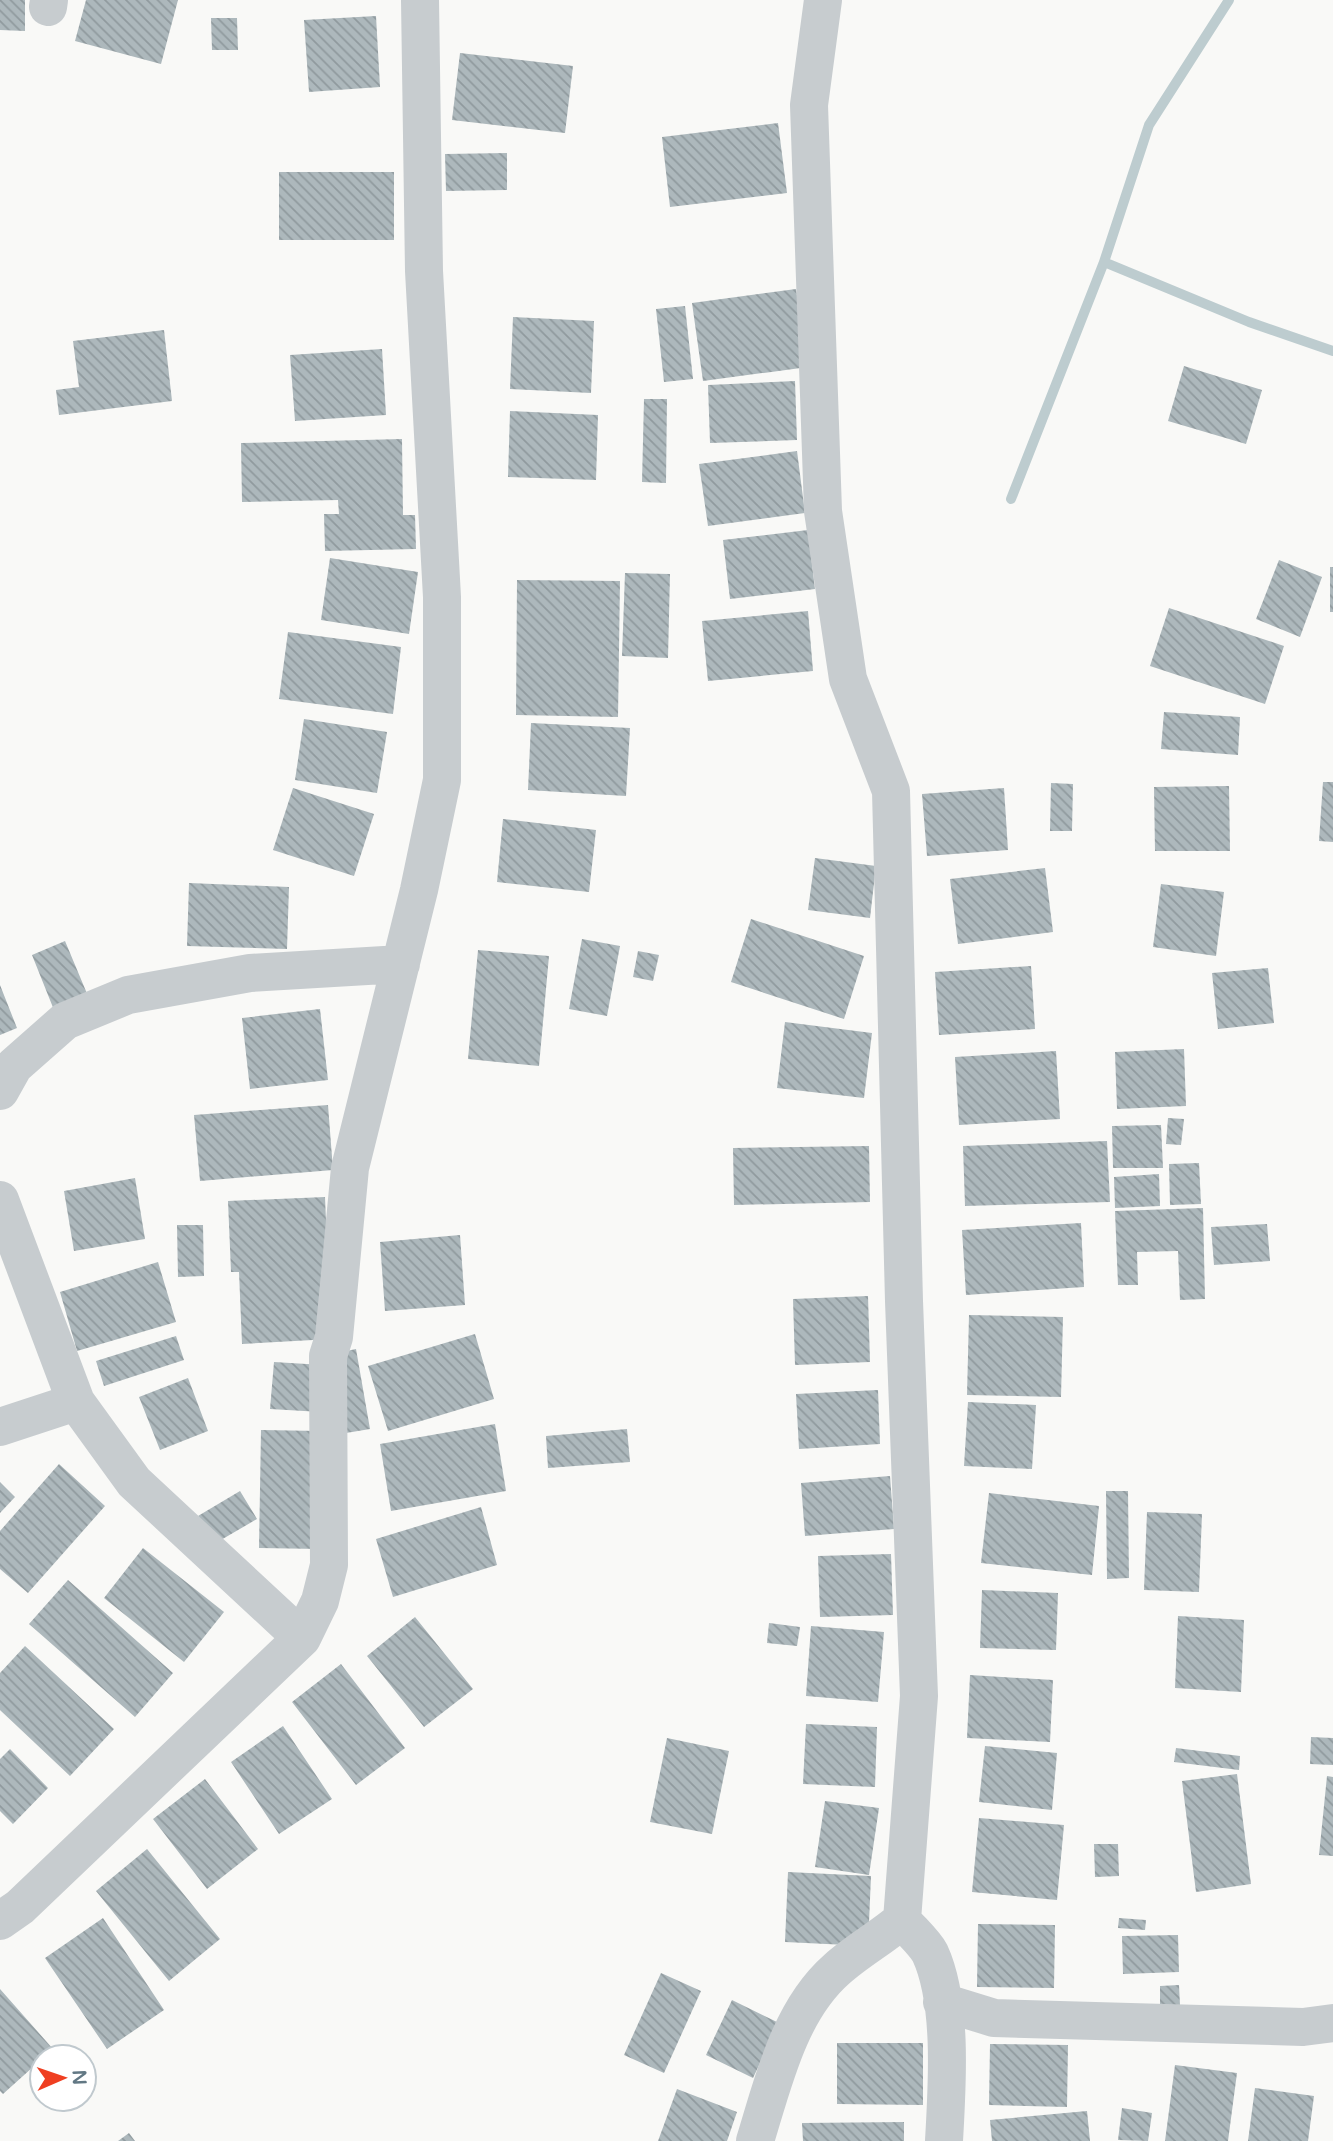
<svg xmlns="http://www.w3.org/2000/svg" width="1333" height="2141" viewBox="0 0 1333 2141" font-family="'Varela Round',sans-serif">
<defs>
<pattern id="building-back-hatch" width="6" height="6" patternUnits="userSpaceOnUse" patternTransform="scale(1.75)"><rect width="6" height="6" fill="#adb8bc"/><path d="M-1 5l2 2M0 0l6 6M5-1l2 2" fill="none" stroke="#909a9e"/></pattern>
</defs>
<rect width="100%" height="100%" fill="#f9f9f7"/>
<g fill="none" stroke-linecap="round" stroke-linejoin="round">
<path stroke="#bdcccf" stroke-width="10" d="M 1104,262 L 1249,322 L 1333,351
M 1011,499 L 1104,262 L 1149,125 L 1229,0"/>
</g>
<path fill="url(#building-back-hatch)" d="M 0,0 L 25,0 L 25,31 L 0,30 Z
M 86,0 L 178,0 L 161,64 L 75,41 Z
M 376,16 L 380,87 L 309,92 L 304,20 Z
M 211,18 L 237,18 L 238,50 L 212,50 Z
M 460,53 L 573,66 L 565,133 L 452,120 Z
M 778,123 L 787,193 L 670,207 L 662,137 Z
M 507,153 L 507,190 L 446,191 L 445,154 Z
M 279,172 L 394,172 L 394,240 L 279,240 Z
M 796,289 L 808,367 L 703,381 L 692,303 Z
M 685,306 L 693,379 L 664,382 L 656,309 Z
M 513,317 L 594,321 L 591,393 L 510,389 Z
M 164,330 L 172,401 L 59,415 L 56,390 L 79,387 L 73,341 Z
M 382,349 L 386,415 L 295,421 L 290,355 Z
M 1184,366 L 1262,390 L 1246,444 L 1168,421 Z
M 795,381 L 797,440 L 710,443 L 708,385 Z
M 644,399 L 667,399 L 666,483 L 642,482 Z
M 510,411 L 598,415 L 596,480 L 508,477 Z
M 402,439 L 403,515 L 415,515 L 416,549 L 325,551 L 324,514 L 339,514 L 338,500 L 242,502 L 241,443 Z
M 797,451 L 805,513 L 708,526 L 699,464 Z
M 808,530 L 815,589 L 730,599 L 723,540 Z
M 330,558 L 418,572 L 409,634 L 321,620 Z
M 1279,560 L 1322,577 L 1300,637 L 1256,619 Z
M 1330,567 L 1333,567 L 1333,612 L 1330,612 Z
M 625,573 L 670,574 L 668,658 L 622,656 Z
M 517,580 L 620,581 L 618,717 L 516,715 Z
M 1169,608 L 1284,646 L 1265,704 L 1150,666 Z
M 808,611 L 813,671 L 708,681 L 702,621 Z
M 288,632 L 401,647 L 393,714 L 279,699 Z
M 1164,712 L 1240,717 L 1238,755 L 1161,749 Z
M 304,719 L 387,732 L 377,793 L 295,780 Z
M 531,723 L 630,728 L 626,796 L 528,790 Z
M 1323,782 L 1333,782 L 1333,842 L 1319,841 Z
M 1051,783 L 1073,784 L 1072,831 L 1050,831 Z
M 1229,786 L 1230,851 L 1155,851 L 1154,787 Z
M 293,788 L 374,814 L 354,876 L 273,850 Z
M 1004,788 L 1008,850 L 927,856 L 922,794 Z
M 503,819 L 596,830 L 589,892 L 497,882 Z
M 815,858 L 876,866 L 870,918 L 808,910 Z
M 1045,868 L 1053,932 L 958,944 L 950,879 Z
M 189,883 L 289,887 L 287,949 L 187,946 Z
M 1161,884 L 1224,892 L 1216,956 L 1153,947 Z
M 751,919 L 864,956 L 844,1019 L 731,982 Z
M 582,939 L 620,946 L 607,1016 L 569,1009 Z
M 65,941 L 88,996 L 54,1010 L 32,955 Z
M 478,950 L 549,956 L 539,1066 L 468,1059 Z
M 638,951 L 659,955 L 653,981 L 633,977 Z
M 1031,966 L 1035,1029 L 939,1035 L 935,972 Z
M 1268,968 L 1274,1023 L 1218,1029 L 1212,973 Z
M 0,985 L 17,1028 L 0,1035 Z
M 320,1009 L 328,1080 L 250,1089 L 242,1018 Z
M 785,1022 L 872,1033 L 864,1098 L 777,1088 Z
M 1184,1049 L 1186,1106 L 1117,1109 L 1115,1052 Z
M 1056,1051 L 1060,1119 L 959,1125 L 955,1057 Z
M 328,1105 L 333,1170 L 200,1181 L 194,1115 Z
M 1168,1118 L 1184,1119 L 1181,1145 L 1166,1144 Z
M 1161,1125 L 1163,1168 L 1113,1168 L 1112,1126 Z
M 1107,1141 L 1110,1202 L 965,1206 L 963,1146 Z
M 869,1146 L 870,1202 L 734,1205 L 733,1148 Z
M 1199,1163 L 1201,1204 L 1170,1205 L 1169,1164 Z
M 1159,1174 L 1160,1206 L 1115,1208 L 1114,1177 Z
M 135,1178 L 145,1239 L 74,1251 L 64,1191 Z
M 325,1197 L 331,1339 L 242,1344 L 239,1272 L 231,1272 L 228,1201 Z
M 1203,1208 L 1205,1299 L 1180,1300 L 1178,1251 L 1137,1252 L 1138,1285 L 1118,1285 L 1115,1211 Z
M 1081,1223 L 1084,1287 L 966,1295 L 962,1230 Z
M 1267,1224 L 1270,1261 L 1214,1265 L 1211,1227 Z
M 177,1225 L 203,1225 L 204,1276 L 178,1277 Z
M 460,1235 L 465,1305 L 385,1311 L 380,1242 Z
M 158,1262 L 176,1322 L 77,1351 L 60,1292 Z
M 868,1296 L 870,1362 L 795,1365 L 793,1299 Z
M 969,1315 L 1063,1317 L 1061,1397 L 967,1395 Z
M 475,1334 L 494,1399 L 388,1431 L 368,1366 Z
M 176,1336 L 184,1360 L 104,1386 L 96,1361 Z
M 356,1349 L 370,1429 L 346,1433 L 332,1354 Z
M 274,1362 L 323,1365 L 321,1412 L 270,1409 Z
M 188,1378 L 208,1431 L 160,1450 L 139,1397 Z
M 878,1390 L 880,1444 L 799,1449 L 796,1394 Z
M 968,1402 L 1036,1405 L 1032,1469 L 964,1466 Z
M 495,1424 L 506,1491 L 391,1511 L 380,1444 Z
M 627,1429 L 630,1462 L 548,1468 L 546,1436 Z
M 261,1430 L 321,1431 L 319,1549 L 259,1548 Z
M 59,1464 L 105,1506 L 28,1593 L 0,1569 L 0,1531 Z
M 890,1476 L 894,1529 L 805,1536 L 801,1483 Z
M 0,1482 L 15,1497 L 0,1513 Z
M 240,1491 L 257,1519 L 214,1544 L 198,1516 Z
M 1106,1491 L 1128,1491 L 1129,1578 L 1107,1579 Z
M 989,1493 L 1099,1506 L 1092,1575 L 981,1563 Z
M 481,1507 L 497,1565 L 393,1597 L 376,1539 Z
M 1147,1512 L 1202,1514 L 1199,1592 L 1144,1590 Z
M 143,1548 L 224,1612 L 184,1662 L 104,1598 Z
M 891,1554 L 893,1615 L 820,1617 L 818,1556 Z
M 68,1580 L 173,1673 L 135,1717 L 29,1624 Z
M 982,1590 L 1058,1593 L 1056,1650 L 980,1648 Z
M 1178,1616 L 1244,1620 L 1241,1692 L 1175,1688 Z
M 415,1617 L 473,1689 L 424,1727 L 367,1656 Z
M 769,1623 L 800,1627 L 797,1646 L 767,1643 Z
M 811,1626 L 884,1632 L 878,1702 L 806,1696 Z
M 25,1646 L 114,1729 L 70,1776 L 0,1710 L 0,1673 Z
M 341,1664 L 405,1748 L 356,1785 L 292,1702 Z
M 970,1675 L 1053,1680 L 1050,1742 L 967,1738 Z
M 806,1724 L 877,1727 L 875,1787 L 803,1784 Z
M 283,1726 L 332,1799 L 279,1834 L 231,1762 Z
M 1311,1737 L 1333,1738 L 1333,1765 L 1310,1764 Z
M 667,1738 L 729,1751 L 712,1834 L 650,1822 Z
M 985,1746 L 1057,1753 L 1052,1810 L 979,1802 Z
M 1176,1748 L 1240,1756 L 1239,1770 L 1174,1762 Z
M 10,1749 L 48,1788 L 13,1824 L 0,1811 L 0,1759 Z
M 1237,1774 L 1251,1884 L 1196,1892 L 1182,1781 Z
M 1327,1776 L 1333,1777 L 1333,1856 L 1319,1855 Z
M 205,1779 L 258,1849 L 207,1889 L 153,1819 Z
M 825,1801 L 879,1808 L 869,1875 L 815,1867 Z
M 979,1818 L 1064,1825 L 1057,1900 L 972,1892 Z
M 1094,1844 L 1118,1844 L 1119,1876 L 1095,1877 Z
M 147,1849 L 220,1939 L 169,1981 L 96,1891 Z
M 788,1872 L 871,1876 L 868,1946 L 785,1942 Z
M 103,1918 L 164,2010 L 107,2049 L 45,1958 Z
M 1119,1918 L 1146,1920 L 1145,1930 L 1118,1928 Z
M 978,1924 L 1055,1925 L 1054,1988 L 977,1987 Z
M 1178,1935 L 1179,1972 L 1123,1974 L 1122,1936 Z
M 661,1973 L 701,1991 L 664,2073 L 624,2055 Z
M 1179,1985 L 1180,2005 L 1160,2006 L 1160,1986 Z
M 0,1989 L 53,2049 L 3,2094 L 0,2091 Z
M 732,2000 L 779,2023 L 753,2078 L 706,2055 Z
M 837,2043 L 923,2043 L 923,2105 L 837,2104 Z
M 990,2044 L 1068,2045 L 1067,2107 L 989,2105 Z
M 1175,2065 L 1237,2073 L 1228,2141 L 1165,2141 Z
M 1255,2088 L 1314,2096 L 1308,2141 L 1248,2141 Z
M 677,2089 L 737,2112 L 727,2141 L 658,2141 Z
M 1122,2108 L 1152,2113 L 1148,2141 L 1118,2140 Z
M 1087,2111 L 1090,2141 L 992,2141 L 990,2120 Z
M 904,2122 L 904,2141 L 803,2141 L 802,2123 Z
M 129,2133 L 135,2141 L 118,2141 Z"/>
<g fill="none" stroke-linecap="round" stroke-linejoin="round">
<path stroke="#c7cccf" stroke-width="38" d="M 48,7 L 49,0
M 0,1091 L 14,1066 L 65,1021 L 128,995 L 250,973 L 401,964
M 0,1200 L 76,1402 L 134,1482 L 302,1638
M 0,1427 L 76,1402
M 902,1920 C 910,1930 924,1942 930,1953 C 953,2003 947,2087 944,2141
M 0,1921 L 20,1907 L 302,1638 L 320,1601 L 329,1565 L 328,1356 L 334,1337 L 350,1168 L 419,890 L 442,780 L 442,597 L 424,271 L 420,0
M 942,2002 L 994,2018 L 1303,2027 L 1333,2023
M 755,2141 C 773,2083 789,2011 837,1969 C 857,1951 881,1938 902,1920 L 919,1696 L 904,1301 L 891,791 L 848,679 L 823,511 L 809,105 L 823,0"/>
</g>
<g transform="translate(63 2078) rotate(88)"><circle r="33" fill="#ffffff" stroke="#c0c9ce" stroke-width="2"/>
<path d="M0-5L12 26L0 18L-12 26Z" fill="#ef3f21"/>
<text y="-10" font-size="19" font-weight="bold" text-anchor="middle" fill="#627884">N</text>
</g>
</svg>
